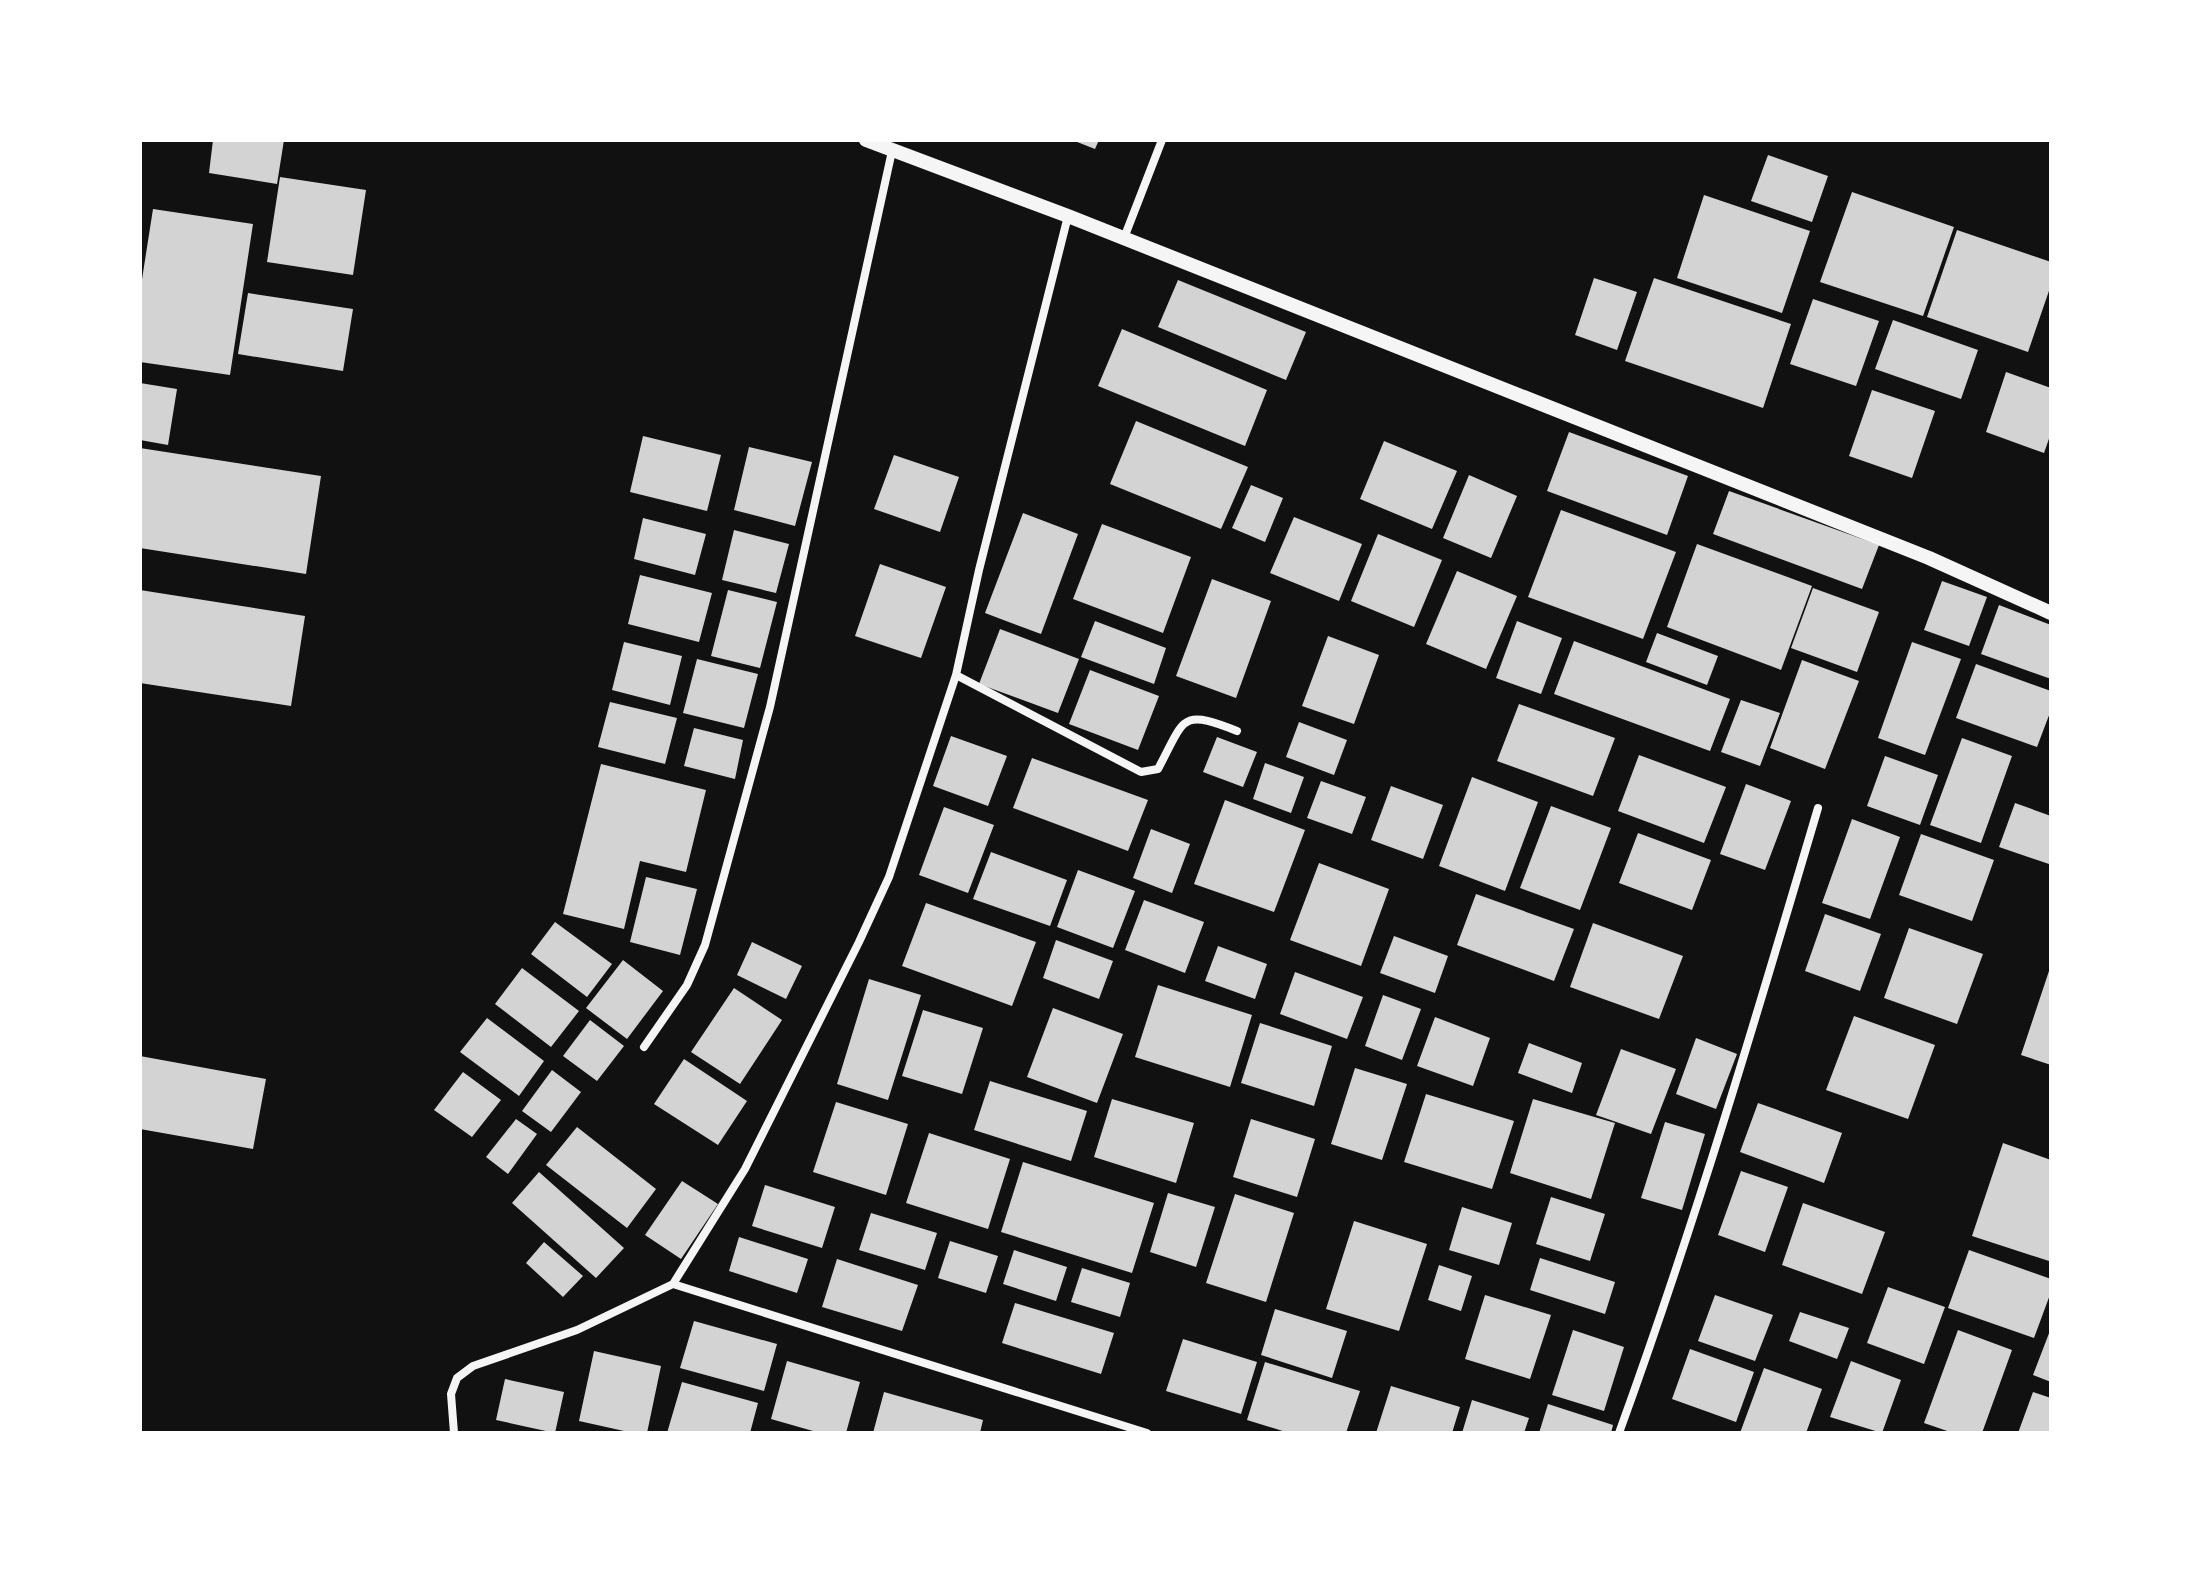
<svg xmlns="http://www.w3.org/2000/svg" width="2191" height="1573" viewBox="0 0 2191 1573" font-family="'Alegreya Sans',sans-serif">
<rect width="100%" height="100%" fill="#111"/>
<path fill="#d3d3d3" d="M 213,140 L 284,140 L 277,184 L 209,173 Z
M 1072,140 L 1099,140 L 1095,149 Z
M 1768,155 L 1828,176 L 1812,222 L 1751,201 Z
M 280,177 L 366,190 L 353,275 L 267,262 Z
M 1852,192 L 1954,227 L 1923,316 L 1820,282 Z
M 1704,195 L 1810,231 L 1782,313 L 1677,278 Z
M 153,209 L 253,224 L 230,375 L 140,362 L 140,292 Z
M 1957,230 L 2051,262 L 2051,285 L 2028,352 L 1927,317 Z
M 1594,278 L 1637,292 L 1617,350 L 1575,335 Z
M 1654,278 L 1791,324 L 1763,408 L 1625,361 Z
M 1178,280 L 1306,332 L 1286,380 L 1158,327 Z
M 248,293 L 353,309 L 343,371 L 238,354 Z
M 1813,299 L 1879,321 L 1856,386 L 1790,364 Z
M 1893,320 L 1978,350 L 1961,399 L 1875,369 Z
M 1122,329 L 1267,390 L 1245,446 L 1098,386 Z
M 2006,372 L 2051,388 L 2051,433 L 2044,453 L 1986,432 Z
M 140,383 L 177,389 L 168,445 L 140,440 Z
M 1872,390 L 1935,411 L 1912,478 L 1849,456 Z
M 1136,421 L 1248,467 L 1221,529 L 1110,484 Z
M 1569,432 L 1688,476 L 1667,535 L 1547,491 Z
M 643,436 L 721,455 L 707,511 L 630,492 Z
M 1384,441 L 1457,471 L 1432,529 L 1360,499 Z
M 749,447 L 812,462 L 795,526 L 734,510 Z
M 140,448 L 321,476 L 306,574 L 140,548 Z
M 894,455 L 959,477 L 940,532 L 874,509 Z
M 1469,475 L 1517,496 L 1491,558 L 1443,538 Z
M 1251,485 L 1283,498 L 1265,542 L 1232,528 Z
M 1729,491 L 1879,545 L 1862,589 L 1713,534 Z
M 1561,510 L 1676,552 L 1643,639 L 1528,597 Z
M 1023,513 L 1078,534 L 1041,634 L 985,613 Z
M 1294,517 L 1362,544 L 1339,601 L 1270,573 Z
M 643,518 L 706,534 L 695,575 L 634,559 Z
M 1102,524 L 1191,557 L 1163,633 L 1073,599 Z
M 734,530 L 789,544 L 776,593 L 722,580 Z
M 1378,534 L 1442,560 L 1414,627 L 1351,601 Z
M 1697,544 L 1812,586 L 1781,670 L 1667,627 Z
M 880,564 L 946,587 L 921,658 L 855,636 Z
M 1457,571 L 1517,596 L 1486,669 L 1426,644 Z
M 640,575 L 712,593 L 699,642 L 628,624 Z
M 1212,579 L 1271,601 L 1236,698 L 1176,676 Z
M 1942,581 L 1987,597 L 1969,646 L 1924,630 Z
M 1813,588 L 1879,612 L 1857,672 L 1791,648 Z
M 140,590 L 305,616 L 291,706 L 140,683 Z
M 728,590 L 777,602 L 760,668 L 711,656 Z
M 1999,605 L 2051,625 L 2051,679 L 1981,654 Z
M 1095,621 L 1166,648 L 1154,684 L 1081,657 Z
M 1517,621 L 1562,638 L 1541,694 L 1496,678 Z
M 1000,629 L 1079,659 L 1058,713 L 979,684 Z
M 1657,633 L 1718,656 L 1707,685 L 1646,662 Z
M 1328,636 L 1379,655 L 1354,724 L 1302,706 Z
M 1574,641 L 1730,699 L 1710,751 L 1554,694 Z
M 624,642 L 682,656 L 670,705 L 612,690 Z
M 1912,642 L 1961,659 L 1925,755 L 1878,738 Z
M 697,659 L 758,674 L 744,728 L 683,713 Z
M 1802,660 L 1859,681 L 1825,769 L 1770,748 Z
M 1976,664 L 2051,691 L 2051,710 L 2037,747 L 1956,718 Z
M 1090,670 L 1159,696 L 1138,750 L 1069,724 Z
M 1741,700 L 1780,713 L 1760,766 L 1721,752 Z
M 610,702 L 677,718 L 665,764 L 598,747 Z
M 1519,704 L 1615,738 L 1593,796 L 1497,761 Z
M 1299,722 L 1347,740 L 1334,775 L 1286,757 Z
M 694,728 L 743,740 L 735,779 L 684,766 Z
M 951,736 L 1007,756 L 988,806 L 933,786 Z
M 1217,737 L 1257,752 L 1243,787 L 1203,772 Z
M 1962,738 L 2012,756 L 1981,843 L 1930,825 Z
M 1639,755 L 1726,787 L 1704,843 L 1618,811 Z
M 1885,756 L 1938,775 L 1920,825 L 1867,806 Z
M 1032,758 L 1148,800 L 1128,851 L 1013,808 Z
M 1265,763 L 1304,777 L 1291,813 L 1253,799 Z
M 601,764 L 706,790 L 686,872 L 640,861 L 624,929 L 563,914 Z
M 1472,777 L 1538,802 L 1505,891 L 1439,866 Z
M 1321,781 L 1366,797 L 1352,834 L 1307,818 Z
M 1746,784 L 1791,801 L 1765,870 L 1720,854 Z
M 1391,786 L 1443,805 L 1423,859 L 1371,840 Z
M 1225,800 L 1305,830 L 1274,912 L 1194,884 Z
M 2015,803 L 2051,816 L 2049,864 L 1999,847 Z
M 1551,806 L 1611,828 L 1580,910 L 1520,888 Z
M 944,807 L 994,825 L 968,893 L 919,875 Z
M 1852,819 L 1900,837 L 1870,919 L 1822,903 Z
M 1151,829 L 1190,844 L 1172,893 L 1133,878 Z
M 1638,833 L 1711,860 L 1692,910 L 1619,883 Z
M 1921,834 L 1994,860 L 1972,921 L 1899,895 Z
M 991,852 L 1067,880 L 1050,926 L 973,899 Z
M 1319,863 L 1389,889 L 1361,966 L 1290,940 Z
M 1078,870 L 1135,891 L 1113,948 L 1057,927 Z
M 646,877 L 697,889 L 680,955 L 630,942 Z
M 1476,894 L 1574,929 L 1554,981 L 1457,945 Z
M 1144,900 L 1204,922 L 1185,973 L 1125,950 Z
M 926,903 L 1036,942 L 1012,1006 L 902,966 Z
M 1825,914 L 1881,934 L 1860,991 L 1805,971 Z
M 555,922 L 612,964 L 587,997 L 531,954 Z
M 1593,923 L 1683,956 L 1659,1019 L 1570,987 Z
M 1909,928 L 1983,954 L 1957,1024 L 1884,998 Z
M 1394,936 L 1448,956 L 1435,993 L 1380,973 Z
M 1056,940 L 1113,961 L 1099,999 L 1043,978 Z
M 752,942 L 802,966 L 786,999 L 737,975 Z
M 1218,946 L 1267,964 L 1255,999 L 1205,981 Z
M 623,960 L 663,991 L 627,1039 L 586,1008 Z
M 522,968 L 579,1011 L 551,1047 L 495,1004 Z
M 2050,968 L 2051,968 L 2051,1065 L 2021,1055 Z
M 1295,972 L 1363,997 L 1347,1039 L 1280,1014 Z
M 869,979 L 921,995 L 888,1100 L 837,1084 Z
M 1158,985 L 1252,1015 L 1230,1087 L 1135,1057 Z
M 734,988 L 782,1020 L 740,1084 L 691,1052 Z
M 1383,995 L 1421,1009 L 1402,1060 L 1365,1046 Z
M 1053,1008 L 1123,1034 L 1097,1103 L 1027,1077 Z
M 923,1010 L 983,1028 L 962,1094 L 902,1076 Z
M 1854,1016 L 1935,1045 L 1908,1119 L 1826,1090 Z
M 1435,1017 L 1490,1038 L 1473,1086 L 1417,1066 Z
M 487,1018 L 544,1061 L 519,1096 L 460,1052 Z
M 590,1020 L 624,1046 L 597,1081 L 563,1056 Z
M 1260,1023 L 1332,1046 L 1314,1106 L 1241,1083 Z
M 1696,1038 L 1737,1054 L 1716,1109 L 1676,1094 Z
M 1529,1043 L 1582,1063 L 1572,1093 L 1518,1073 Z
M 1621,1049 L 1676,1069 L 1651,1134 L 1596,1115 Z
M 140,1056 L 266,1079 L 253,1149 L 140,1129 Z
M 684,1059 L 747,1101 L 718,1145 L 654,1104 Z
M 1355,1068 L 1407,1084 L 1382,1160 L 1331,1144 Z
M 552,1070 L 581,1092 L 551,1132 L 522,1111 Z
M 463,1072 L 501,1100 L 472,1137 L 434,1110 Z
M 990,1081 L 1087,1111 L 1071,1161 L 974,1130 Z
M 1426,1094 L 1514,1121 L 1492,1189 L 1404,1162 Z
M 1112,1099 L 1194,1123 L 1176,1183 L 1094,1157 Z
M 1533,1099 L 1615,1123 L 1591,1199 L 1510,1173 Z
M 836,1102 L 908,1124 L 886,1195 L 813,1172 Z
M 1758,1103 L 1842,1133 L 1824,1183 L 1740,1152 Z
M 516,1119 L 537,1134 L 508,1174 L 486,1157 Z
M 1251,1119 L 1315,1139 L 1297,1197 L 1233,1177 Z
M 1665,1122 L 1705,1134 L 1682,1210 L 1641,1198 Z
M 577,1127 L 656,1189 L 627,1228 L 546,1165 Z
M 929,1133 L 1010,1159 L 988,1229 L 906,1203 Z
M 2003,1143 L 2051,1160 L 2049,1261 L 1972,1236 Z
M 1023,1162 L 1154,1203 L 1132,1273 L 1001,1232 Z
M 1741,1171 L 1788,1187 L 1765,1252 L 1718,1235 Z
M 539,1172 L 624,1248 L 596,1278 L 512,1203 Z
M 682,1181 L 718,1204 L 681,1259 L 645,1235 Z
M 765,1185 L 835,1207 L 822,1248 L 752,1226 Z
M 1168,1193 L 1215,1207 L 1196,1267 L 1150,1252 Z
M 1235,1194 L 1294,1213 L 1266,1302 L 1206,1283 Z
M 1551,1197 L 1605,1214 L 1590,1261 L 1536,1244 Z
M 1803,1203 L 1885,1232 L 1862,1294 L 1782,1265 Z
M 1462,1207 L 1512,1223 L 1499,1265 L 1449,1250 Z
M 871,1213 L 937,1233 L 925,1270 L 859,1250 Z
M 1354,1221 L 1427,1244 L 1399,1331 L 1326,1309 Z
M 739,1237 L 808,1259 L 797,1293 L 729,1271 Z
M 950,1241 L 998,1256 L 986,1293 L 938,1278 Z
M 544,1242 L 583,1276 L 563,1297 L 526,1263 Z
M 1014,1250 L 1067,1267 L 1056,1301 L 1003,1284 Z
M 1969,1250 L 2051,1279 L 2051,1292 L 2034,1338 L 1948,1308 Z
M 1540,1258 L 1615,1282 L 1605,1314 L 1530,1290 Z
M 837,1259 L 918,1285 L 902,1331 L 822,1307 Z
M 1439,1265 L 1472,1276 L 1461,1311 L 1428,1300 Z
M 1082,1268 L 1130,1283 L 1120,1317 L 1071,1302 Z
M 1888,1287 L 1945,1307 L 1924,1364 L 1867,1343 Z
M 1485,1295 L 1551,1315 L 1530,1379 L 1465,1359 Z
M 1715,1295 L 1773,1315 L 1755,1361 L 1698,1341 Z
M 1015,1303 L 1114,1333 L 1101,1374 L 1002,1343 Z
M 1275,1309 L 1347,1331 L 1332,1378 L 1261,1355 Z
M 1800,1312 L 1849,1328 L 1837,1359 L 1789,1341 Z
M 694,1321 L 777,1344 L 764,1391 L 680,1368 Z
M 2051,1328 L 2051,1382 L 2033,1375 Z
M 1573,1330 L 1624,1347 L 1604,1411 L 1552,1395 Z
M 1958,1330 L 2012,1350 L 1982,1433 L 1953,1433 L 1924,1423 Z
M 1183,1339 L 1257,1362 L 1241,1414 L 1166,1391 Z
M 1690,1349 L 1754,1372 L 1736,1422 L 1672,1399 Z
M 594,1351 L 661,1366 L 647,1433 L 633,1433 L 579,1421 Z
M 787,1361 L 860,1382 L 846,1433 L 820,1433 L 771,1419 Z
M 1851,1361 L 1901,1380 L 1882,1433 L 1830,1417 Z
M 1265,1362 L 1360,1391 L 1346,1433 L 1289,1433 L 1247,1420 Z
M 1764,1368 L 1822,1389 L 1806,1433 L 1740,1433 Z
M 505,1379 L 564,1392 L 555,1433 L 496,1420 Z
M 682,1382 L 758,1403 L 750,1433 L 667,1433 Z
M 1391,1386 L 1460,1407 L 1452,1433 L 1376,1433 Z
M 884,1392 L 983,1420 L 980,1433 L 873,1433 Z
M 2033,1392 L 2051,1398 L 2051,1433 L 2018,1433 Z
M 1472,1400 L 1529,1418 L 1524,1433 L 1462,1433 Z
M 1548,1404 L 1613,1425 L 1611,1433 L 1539,1433 Z"/>
<g fill="none" stroke-linecap="round" stroke-linejoin="round">
<path stroke="#f5f5f5" stroke-width="8" d="M 1068,216 L 979,570 L 956,675 L 889,877 L 859,942 L 745,1169 L 673,1284 L 1147,1433
M 1124,238 L 1162,140
M 956,675 L 1141,772 L 1158,769 C 1185,719 1179,708 1237,731
M 644,1047 L 687,985 L 705,945 L 770,707 L 892,151
M 454,1433 L 451,1394 L 457,1378 L 473,1366 L 577,1330 L 673,1284
M 1619,1433 C 1694,1227 1756,1018 1818,808"/>
<path stroke="#f5f5f5" stroke-width="14" d="M 866,140 L 1068,216 L 1929,558 L 2051,613"/>
</g>
<rect width="2191" height="1573" fill="none" stroke="#ffffff" stroke-width="284"/>
</svg>
